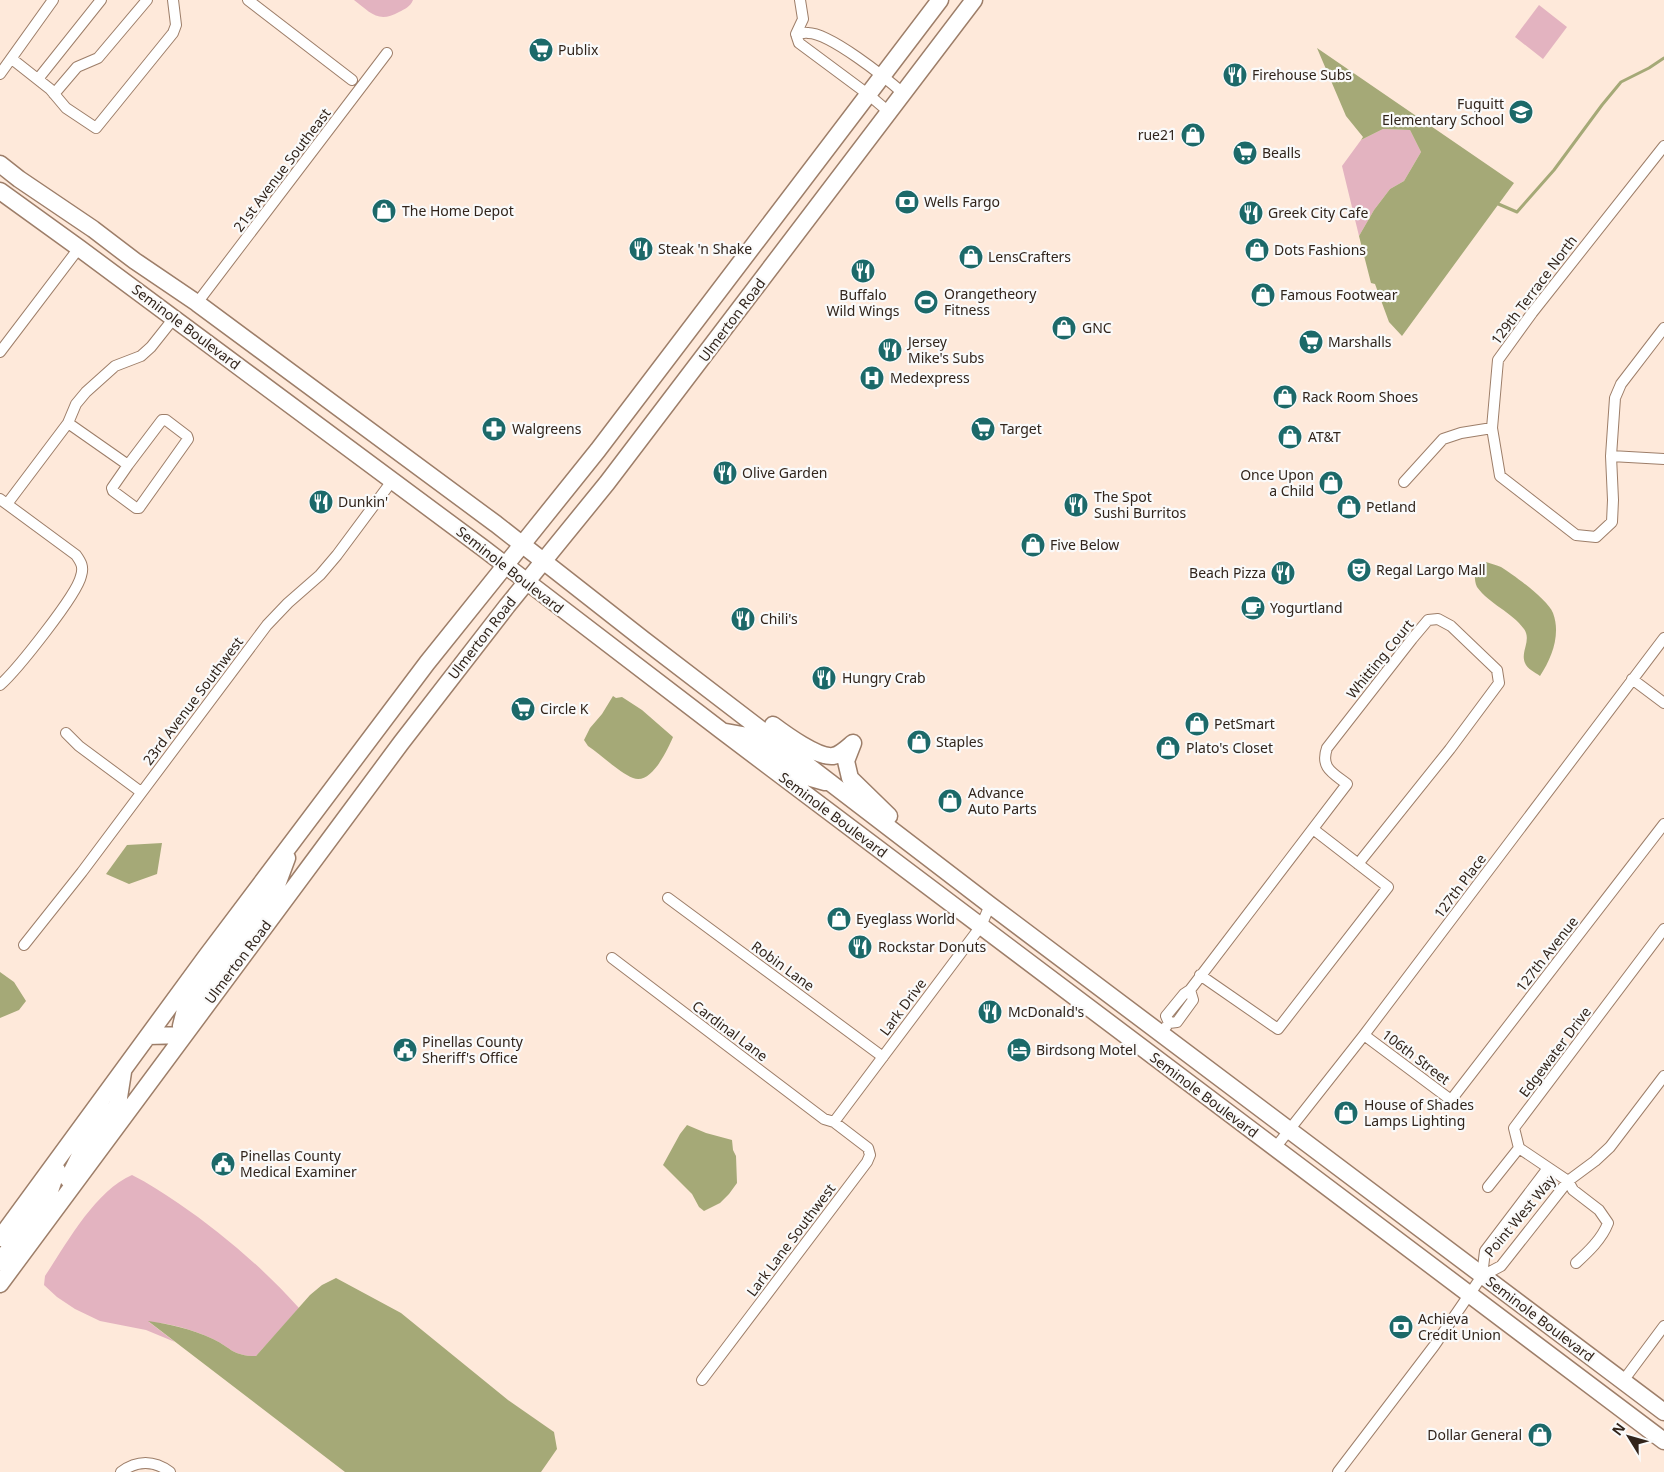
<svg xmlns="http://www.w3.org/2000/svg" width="1664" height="1472" viewBox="0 0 1664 1472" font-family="'Noto Sans',sans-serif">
<rect width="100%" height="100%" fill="#fee9da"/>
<path fill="#e3b3c0" d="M 354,0 L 413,0 C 410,7 405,9 399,12 C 378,24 370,12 354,0 Z
M 1539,5 L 1567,27 L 1543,59 L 1515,37 Z
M 1383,129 L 1410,130 L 1421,152 L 1404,181 L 1390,189 L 1374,210 L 1359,236 L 1342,166 L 1361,140 Z
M 132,1175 C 148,1183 163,1193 178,1203 C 222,1233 263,1268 299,1308 L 256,1356 C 232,1356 232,1348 213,1339 C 194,1330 170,1323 149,1322 L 175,1342 L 146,1330 L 100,1321 L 75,1309 L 57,1297 L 44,1285 L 45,1276 C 67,1243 95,1191 132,1175 Z"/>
<path fill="#a5a977" d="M 1317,48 L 1514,183 L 1402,336 L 1389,322 L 1375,284 L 1371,283 L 1359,236 L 1374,210 L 1390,189 L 1404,181 L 1421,152 L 1410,130 L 1383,129 L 1361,140 L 1363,137 L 1346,116 Z
M 1486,562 C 1491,564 1497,565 1501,567 C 1514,575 1548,600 1553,613 C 1561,634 1552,658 1540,676 C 1535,672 1527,669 1525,663 C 1520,652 1532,640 1524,629 C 1512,612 1489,604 1477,587 C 1474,581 1475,574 1475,568 L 1480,564 Z
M 613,696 L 616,698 L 622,697 L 642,710 L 673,737 C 668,749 651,786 633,778 C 618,772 602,755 588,746 L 584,740 L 590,728 L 602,714 Z
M 162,843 L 157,874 L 129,884 L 106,874 L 127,845 Z
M 0,972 L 14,982 L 26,1001 L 19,1010 L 0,1018 Z
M 687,1125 L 706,1133 L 732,1140 L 733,1150 L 736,1156 L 737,1183 L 729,1194 L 720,1203 L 704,1211 L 699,1207 L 692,1194 L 663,1165 L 680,1134 Z
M 336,1278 L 401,1313 L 508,1400 L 554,1432 L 557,1449 L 541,1472 L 345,1472 L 148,1321 C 170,1324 192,1329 213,1339 C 232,1348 232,1356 256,1356 L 310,1295 L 322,1285 Z"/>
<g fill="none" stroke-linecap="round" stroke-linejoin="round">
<path stroke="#a5a977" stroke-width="3" d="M 1496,203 L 1517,212 L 1554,170 L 1602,105 L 1621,82 L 1649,68 L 1664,58"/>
<defs>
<path id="street" d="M 248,0 L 352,80
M 800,0 L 803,19 L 796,34 L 799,43 L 869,95 L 890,113
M 796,34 C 800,34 804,32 808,33 C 830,33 886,78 904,94
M 12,59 L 50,89 L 66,108 L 96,128 L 173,33 L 176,25 L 173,0
M 0,74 L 53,0
M 38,79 L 101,0
M 54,94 L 77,67 L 98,58 L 147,0
M 1664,146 L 1532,313 L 1498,360 L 1492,428 L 1500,476 L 1576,535 L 1596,537 L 1612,522 L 1613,500 L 1611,456 L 1615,398 L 1621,384 L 1664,328
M 197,303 L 387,53
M 0,352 L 79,248
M 68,423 L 128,465 L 112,488 L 113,491 L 136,508 L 139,508 L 188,439 L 187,436 L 166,420 L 162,420 L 128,465
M 1611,456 L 1664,459
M 1404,482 L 1443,439 L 1461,433 L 1492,428
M 0,499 L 76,555 C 81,562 84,567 81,576 C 77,595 16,671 0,685
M 7,504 L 68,423 L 76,404 L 86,392 L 115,366 L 141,356 L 151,347 L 174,318
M 1632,679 L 1664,703
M 66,733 L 79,746 L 141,792
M 668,898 L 883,1057
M 24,945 L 82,872 L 267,625 L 288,603 L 320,575 L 337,555 L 392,481
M 612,958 L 824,1119 L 834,1122 L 868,1148 L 870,1155 L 867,1162 L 702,1380
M 1200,975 L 1278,1029 L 1388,887 L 1313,829
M 1169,1023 L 1166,1016 L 1184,994 L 1190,990 L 1347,784 C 1333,773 1320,768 1327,748 L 1412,639 L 1428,620 L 1438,619 L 1451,626 L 1497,670 L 1499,683 L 1450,749 L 1358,864
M 1165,1028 L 1169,1023 L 1177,1022 L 1193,1000 L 1190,990
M 1364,1035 L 1451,1100 L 1664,824
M 834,1122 L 981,926 L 990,905
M 1275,1148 L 1364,1035 L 1664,638
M 1488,1187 L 1519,1148
M 1576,1263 C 1588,1252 1602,1239 1608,1223 L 1599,1210 L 1573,1190 L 1568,1181 L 1519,1148 L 1514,1128 L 1664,929
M 1482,1276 L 1485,1251 L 1548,1168
M 1623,1381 L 1664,1326
M 121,1472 C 137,1460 154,1460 170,1472
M 1338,1472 L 1434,1346 L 1482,1276 L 1501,1266 L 1568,1181 L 1595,1161 L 1610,1147 L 1664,1076"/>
<path id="primary" d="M 0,164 L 19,179 L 93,229 L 135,261 L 197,303 L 496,524 L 644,640 L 990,905 L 1664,1412
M 0,191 L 79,248 L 483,548 L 722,731 L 1664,1441
M 773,725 C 785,734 818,758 833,756 C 840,755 847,748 853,743
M 726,732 L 748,736 L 804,776 L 825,782
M 853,743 L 846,761 L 850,778 L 889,816
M 183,1035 L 181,1026 L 185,1010 L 277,885 L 287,858
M 148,1036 L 183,1035
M 68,1179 L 80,1155 L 118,1104 L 123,1072
M 0,1238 L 205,958 L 427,663 L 598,450 L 940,0
M 0,1262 L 50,1191 L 57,1170
M 0,1284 L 401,743 L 507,606 L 607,483 L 974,0"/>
</defs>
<use href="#street" stroke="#9d7e69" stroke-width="12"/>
<use href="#primary" stroke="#9d7e69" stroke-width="19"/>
<use href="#street" stroke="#fff" stroke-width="10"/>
<use href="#primary" stroke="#fff" stroke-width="16"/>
</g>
<defs>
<symbol id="supermarket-disc" viewBox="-11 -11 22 22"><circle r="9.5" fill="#1c6969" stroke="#fafafa"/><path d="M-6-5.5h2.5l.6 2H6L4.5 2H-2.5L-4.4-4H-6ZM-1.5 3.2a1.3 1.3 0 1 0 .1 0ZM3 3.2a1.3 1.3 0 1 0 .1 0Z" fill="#fff"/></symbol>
<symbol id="restaurant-disc" viewBox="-11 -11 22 22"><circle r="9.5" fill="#1c6969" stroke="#fafafa"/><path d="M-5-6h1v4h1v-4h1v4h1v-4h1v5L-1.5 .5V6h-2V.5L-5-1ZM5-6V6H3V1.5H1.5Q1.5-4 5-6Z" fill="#fff"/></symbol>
<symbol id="school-disc" viewBox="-11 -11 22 22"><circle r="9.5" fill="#1c6969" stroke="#fafafa"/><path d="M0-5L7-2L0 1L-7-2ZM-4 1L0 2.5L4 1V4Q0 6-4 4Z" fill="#fff"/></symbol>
<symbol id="shop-disc" viewBox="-11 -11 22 22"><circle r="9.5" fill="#1c6969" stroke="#fafafa"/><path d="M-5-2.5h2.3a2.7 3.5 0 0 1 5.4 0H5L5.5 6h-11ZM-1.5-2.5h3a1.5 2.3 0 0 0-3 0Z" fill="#fff"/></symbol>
<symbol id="bank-disc" viewBox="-11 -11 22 22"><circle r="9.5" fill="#1c6969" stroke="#fafafa"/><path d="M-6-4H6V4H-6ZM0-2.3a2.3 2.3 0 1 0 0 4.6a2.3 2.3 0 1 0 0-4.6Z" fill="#fff"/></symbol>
<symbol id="stadium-disc" viewBox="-11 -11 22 22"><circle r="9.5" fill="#1c6969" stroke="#fafafa"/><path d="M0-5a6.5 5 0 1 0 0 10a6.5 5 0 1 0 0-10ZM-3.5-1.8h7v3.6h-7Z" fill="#fff"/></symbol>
<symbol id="hospital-disc" viewBox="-11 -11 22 22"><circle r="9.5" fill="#1c6969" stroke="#fafafa"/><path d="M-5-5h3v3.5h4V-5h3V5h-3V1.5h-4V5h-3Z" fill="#fff"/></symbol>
<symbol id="pharmacy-disc" viewBox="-11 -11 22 22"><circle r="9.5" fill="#1c6969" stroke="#fafafa"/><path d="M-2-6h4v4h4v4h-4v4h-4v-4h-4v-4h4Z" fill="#fff"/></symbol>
<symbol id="theatre-disc" viewBox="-11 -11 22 22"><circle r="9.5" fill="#1c6969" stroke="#fafafa"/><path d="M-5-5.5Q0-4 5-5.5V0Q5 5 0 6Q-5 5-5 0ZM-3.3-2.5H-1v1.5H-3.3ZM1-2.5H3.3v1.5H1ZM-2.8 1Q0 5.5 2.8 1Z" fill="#fff"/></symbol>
<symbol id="cafe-disc" viewBox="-11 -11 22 22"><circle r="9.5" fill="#1c6969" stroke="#fafafa"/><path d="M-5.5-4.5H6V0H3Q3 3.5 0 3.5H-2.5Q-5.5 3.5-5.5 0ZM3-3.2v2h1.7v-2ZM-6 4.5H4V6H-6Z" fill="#fff"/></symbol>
<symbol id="civic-disc" viewBox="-11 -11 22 22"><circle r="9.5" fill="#1c6969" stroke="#fafafa"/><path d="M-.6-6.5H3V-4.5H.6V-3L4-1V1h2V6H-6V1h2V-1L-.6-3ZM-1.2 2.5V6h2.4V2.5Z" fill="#fff"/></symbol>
<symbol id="hotel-disc" viewBox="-11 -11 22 22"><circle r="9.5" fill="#1c6969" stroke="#fafafa"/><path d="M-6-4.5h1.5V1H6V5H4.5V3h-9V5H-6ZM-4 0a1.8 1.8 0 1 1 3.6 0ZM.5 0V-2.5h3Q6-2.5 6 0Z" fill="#fff"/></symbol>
</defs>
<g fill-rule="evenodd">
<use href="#supermarket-disc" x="527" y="36" width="28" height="28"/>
<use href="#restaurant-disc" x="1221" y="61" width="28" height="28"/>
<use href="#school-disc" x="1507" y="98" width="28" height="28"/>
<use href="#shop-disc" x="1179" y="121" width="28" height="28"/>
<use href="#supermarket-disc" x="1231" y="139" width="28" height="28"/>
<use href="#bank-disc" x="893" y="188" width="28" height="28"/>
<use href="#shop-disc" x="370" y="197" width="28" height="28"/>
<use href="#restaurant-disc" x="1237" y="199" width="28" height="28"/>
<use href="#restaurant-disc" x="627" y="235" width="28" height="28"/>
<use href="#shop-disc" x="1243" y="236" width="28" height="28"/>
<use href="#shop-disc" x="957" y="243" width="28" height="28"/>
<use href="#restaurant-disc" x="849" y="257" width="28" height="28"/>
<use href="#shop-disc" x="1249" y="281" width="28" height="28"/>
<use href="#stadium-disc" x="912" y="288" width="28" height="28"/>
<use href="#shop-disc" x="1050" y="314" width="28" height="28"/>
<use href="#supermarket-disc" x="1297" y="328" width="28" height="28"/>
<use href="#restaurant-disc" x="876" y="336" width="28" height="28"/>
<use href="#hospital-disc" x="858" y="364" width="28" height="28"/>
<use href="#shop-disc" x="1271" y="383" width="28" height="28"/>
<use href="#pharmacy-disc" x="480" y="415" width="28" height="28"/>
<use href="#supermarket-disc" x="969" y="415" width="28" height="28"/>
<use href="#shop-disc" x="1276" y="423" width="28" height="28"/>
<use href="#restaurant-disc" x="711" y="459" width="28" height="28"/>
<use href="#shop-disc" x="1317" y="469" width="28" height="28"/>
<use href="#restaurant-disc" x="307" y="488" width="28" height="28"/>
<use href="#restaurant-disc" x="1062" y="491" width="28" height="28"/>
<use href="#shop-disc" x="1335" y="493" width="28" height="28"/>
<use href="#shop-disc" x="1019" y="531" width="28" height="28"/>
<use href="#theatre-disc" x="1345" y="556" width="28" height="28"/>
<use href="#restaurant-disc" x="1269" y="559" width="28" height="28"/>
<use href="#cafe-disc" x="1239" y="594" width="28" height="28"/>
<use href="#restaurant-disc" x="729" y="605" width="28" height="28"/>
<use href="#restaurant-disc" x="810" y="664" width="28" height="28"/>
<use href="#supermarket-disc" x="509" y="695" width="28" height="28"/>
<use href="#shop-disc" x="1183" y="710" width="28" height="28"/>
<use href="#shop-disc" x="905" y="728" width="28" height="28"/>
<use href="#shop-disc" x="1154" y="734" width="28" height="28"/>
<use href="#shop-disc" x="936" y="787" width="28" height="28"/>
<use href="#shop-disc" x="825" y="905" width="28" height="28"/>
<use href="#restaurant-disc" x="846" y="933" width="28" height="28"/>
<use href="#restaurant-disc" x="976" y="998" width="28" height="28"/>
<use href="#civic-disc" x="391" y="1036" width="28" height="28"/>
<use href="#hotel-disc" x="1005" y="1036" width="28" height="28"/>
<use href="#shop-disc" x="1332" y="1099" width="28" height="28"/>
<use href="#civic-disc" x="209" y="1150" width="28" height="28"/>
<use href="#bank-disc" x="1387" y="1313" width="28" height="28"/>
<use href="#shop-disc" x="1526" y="1421" width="28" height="28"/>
</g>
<g text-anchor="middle" stroke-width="4.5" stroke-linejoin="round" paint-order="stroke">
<g font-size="14" fill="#31241b" stroke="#fafafa" text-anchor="start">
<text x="558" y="55">Publix</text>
<text x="1252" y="80">Firehouse Subs</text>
<text x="1504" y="109" text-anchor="end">Fuguitt<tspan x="1504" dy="16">Elementary School</tspan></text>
<text x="1176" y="140" text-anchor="end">rue21</text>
<text x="1262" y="158">Bealls</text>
<text x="924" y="207">Wells Fargo</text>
<text x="402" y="216">The Home Depot</text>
<text x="1268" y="218">Greek City Cafe</text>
<text x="658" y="254">Steak 'n Shake</text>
<text x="1274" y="255">Dots Fashions</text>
<text x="988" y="262">LensCrafters</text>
<text x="944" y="299">Orangetheory<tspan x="944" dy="16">Fitness</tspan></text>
<text x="863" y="300" text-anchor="middle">Buffalo<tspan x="863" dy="16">Wild Wings</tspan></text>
<text x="1280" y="300">Famous Footwear</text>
<text x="1082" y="333">GNC</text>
<text x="908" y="347">Jersey<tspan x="908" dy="16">Mike's Subs</tspan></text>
<text x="1328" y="347">Marshalls</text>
<text x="890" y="383">Medexpress</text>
<text x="1302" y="402">Rack Room Shoes</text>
<text x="512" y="434">Walgreens</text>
<text x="1000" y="434">Target</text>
<text x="1308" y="442">AT&amp;T</text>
<text x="742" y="478">Olive Garden</text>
<text x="1314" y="480" text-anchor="end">Once Upon<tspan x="1314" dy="16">a Child</tspan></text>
<text x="1094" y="502">The Spot<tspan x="1094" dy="16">Sushi Burritos</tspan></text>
<text x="338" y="507">Dunkin'</text>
<text x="1366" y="512">Petland</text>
<text x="1050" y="550">Five Below</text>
<text x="1376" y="575">Regal Largo Mall</text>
<text x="1266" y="578" text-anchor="end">Beach Pizza</text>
<text x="1270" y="613">Yogurtland</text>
<text x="760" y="624">Chili's</text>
<text x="842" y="683">Hungry Crab</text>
<text x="540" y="714">Circle K</text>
<text x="1214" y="729">PetSmart</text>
<text x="936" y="747">Staples</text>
<text x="1186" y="753">Plato's Closet</text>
<text x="968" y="798">Advance<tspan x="968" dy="16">Auto Parts</tspan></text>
<text x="856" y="924">Eyeglass World</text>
<text x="878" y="952">Rockstar Donuts</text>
<text x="1008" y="1017">McDonald's</text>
<text x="422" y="1047">Pinellas County<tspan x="422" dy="16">Sheriff's Office</tspan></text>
<text x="1036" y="1055">Birdsong Motel</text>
<text x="1364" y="1110">House of Shades<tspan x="1364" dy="16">Lamps Lighting</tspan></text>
<text x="240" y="1161">Pinellas County<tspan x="240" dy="16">Medical Examiner</tspan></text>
<text x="1418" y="1324">Achieva<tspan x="1418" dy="16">Credit Union</tspan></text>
<text x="1522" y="1440" text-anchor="end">Dollar General</text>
</g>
<g font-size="14" fill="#31241b" stroke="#fafafa">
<text transform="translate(282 170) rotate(-53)" y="5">21st Avenue Southeast</text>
<text transform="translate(1534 290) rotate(-53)" y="5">129th Terrace North</text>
<text transform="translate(732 320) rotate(-53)" y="5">Ulmerton Road</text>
<text transform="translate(186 327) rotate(37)" y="5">Seminole Boulevard</text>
<text transform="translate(510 570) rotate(38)" y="5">Seminole Boulevard</text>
<text transform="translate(482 638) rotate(-52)" y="5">Ulmerton Road</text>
<text transform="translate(1380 659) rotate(-51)" y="5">Whitting Court</text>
<text transform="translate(193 701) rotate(-53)" y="5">23rd Avenue Southwest</text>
<text transform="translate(833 815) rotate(37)" y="5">Seminole Boulevard</text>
<text transform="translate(1460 886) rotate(-53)" y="5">127th Place</text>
<text transform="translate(1547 954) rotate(-52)" y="5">127th Avenue</text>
<text transform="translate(238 962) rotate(-53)" y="5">Ulmerton Road</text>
<text transform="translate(783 966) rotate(36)" y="5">Robin Lane</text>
<text transform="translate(903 1007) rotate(-53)" y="5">Lark Drive</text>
<text transform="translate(730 1031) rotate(37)" y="5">Cardinal Lane</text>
<text transform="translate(1555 1052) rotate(-53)" y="5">Edgewater Drive</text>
<text transform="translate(1416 1057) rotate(37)" y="5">106th Street</text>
<text transform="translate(1204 1095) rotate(37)" y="5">Seminole Boulevard</text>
<text transform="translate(1520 1216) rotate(-50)" y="5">Point West Way</text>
<text transform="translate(791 1240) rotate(-53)" y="5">Lark Lane Southwest</text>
<text transform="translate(1540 1319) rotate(37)" y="5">Seminole Boulevard</text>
</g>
</g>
<g transform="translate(1629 1437) rotate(307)" stroke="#fafafa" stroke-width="4" paint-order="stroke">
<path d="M0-4L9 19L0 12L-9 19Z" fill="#31241b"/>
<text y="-8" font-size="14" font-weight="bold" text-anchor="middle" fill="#31241b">N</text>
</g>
</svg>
